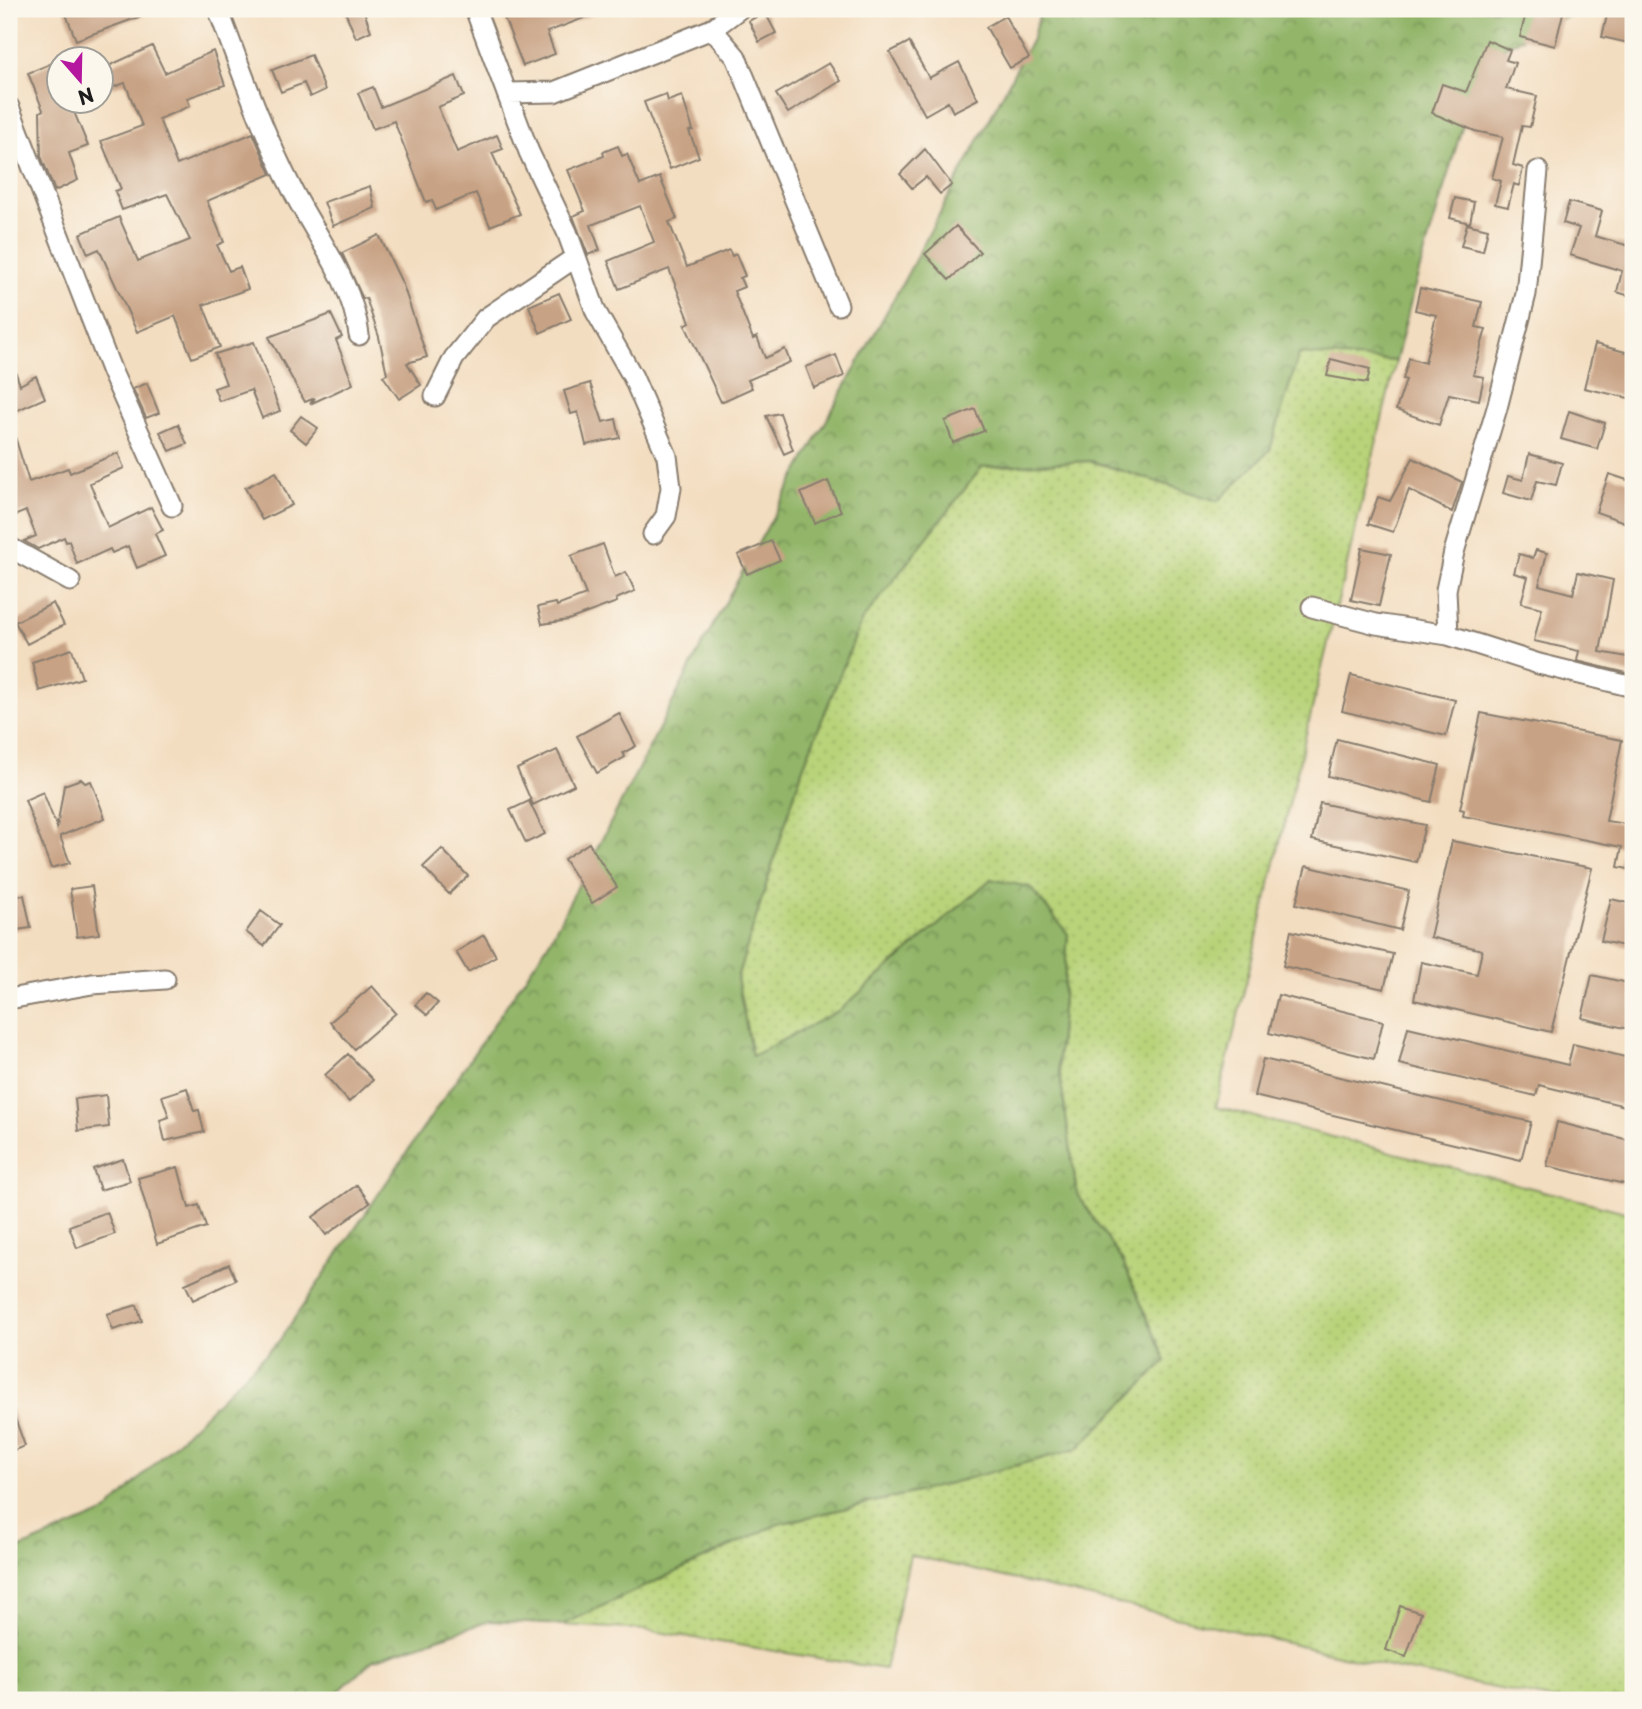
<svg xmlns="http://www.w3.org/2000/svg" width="1642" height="1709" viewBox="0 0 1642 1709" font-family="'Playpen Sans',sans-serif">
<defs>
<pattern id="grass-dots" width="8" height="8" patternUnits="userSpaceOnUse" patternTransform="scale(1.75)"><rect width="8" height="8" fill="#b8d379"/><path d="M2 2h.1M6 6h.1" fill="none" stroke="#9eb568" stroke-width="1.8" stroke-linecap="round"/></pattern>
<pattern id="forest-crowns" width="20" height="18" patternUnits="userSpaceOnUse" patternTransform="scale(1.75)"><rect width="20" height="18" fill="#92b569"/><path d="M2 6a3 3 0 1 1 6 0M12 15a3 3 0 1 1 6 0" fill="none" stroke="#769256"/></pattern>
</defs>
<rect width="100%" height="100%" fill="#fbf7ec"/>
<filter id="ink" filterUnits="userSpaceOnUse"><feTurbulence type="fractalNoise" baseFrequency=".0143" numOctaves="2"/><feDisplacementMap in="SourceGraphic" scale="14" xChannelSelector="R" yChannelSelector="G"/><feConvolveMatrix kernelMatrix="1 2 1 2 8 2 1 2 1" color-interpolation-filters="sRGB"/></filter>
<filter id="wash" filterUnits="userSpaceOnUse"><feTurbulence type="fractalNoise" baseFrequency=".00686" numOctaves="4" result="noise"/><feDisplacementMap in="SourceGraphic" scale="28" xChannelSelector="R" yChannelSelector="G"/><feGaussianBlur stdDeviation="1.57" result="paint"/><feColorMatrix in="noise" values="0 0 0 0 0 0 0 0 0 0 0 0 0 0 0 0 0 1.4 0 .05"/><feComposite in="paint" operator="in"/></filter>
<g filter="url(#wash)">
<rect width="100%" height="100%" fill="#f3ddc0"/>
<path fill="url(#grass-dots)" stroke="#6a784a" stroke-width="2" d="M 1299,353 L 1396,361 L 1216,1107 L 1633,1214 L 1633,1700 L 1555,1700 L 1394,1668 L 910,1555 L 885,1669 L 646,1630 L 562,1625 L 778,1524 L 921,1491 L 1123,1262 L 1077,1194 L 1058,1061 L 1068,934 L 991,879 L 840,1010 L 752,1057 L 737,978 L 802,770 L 861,622 L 982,467 L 1091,461 L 1218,501 L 1270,450 Z"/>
<path fill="url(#forest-crowns)" stroke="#576842" stroke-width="2" d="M 1041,9 L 1583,9 L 1483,57 L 1413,292 L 1396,361 L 1299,354 L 1270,450 L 1218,501 L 1091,461 L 982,467 L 861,622 L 802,770 L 737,978 L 752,1056 L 840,1010 L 991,879 L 1030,887 L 1068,934 L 1058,1061 L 1077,1194 L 1123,1262 L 1166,1361 L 1077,1449 L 921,1491 L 778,1524 L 562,1625 L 489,1621 L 373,1660 L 329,1700 L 9,1700 L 9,1553 L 106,1512 L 279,1341 L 548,944 L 703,643 L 907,275 L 1032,39 Z"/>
<g id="blocks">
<path fill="#c8a284" d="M 64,9 L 158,9 L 158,10 L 76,40 Z
M 344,9 L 363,9 L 371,31 L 356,38 Z
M 510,9 L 605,9 L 605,10 L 547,32 L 555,54 L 523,66 L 502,12 Z
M 1527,9 L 1564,9 L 1555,46 L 1520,37 Z
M 1619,10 L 1633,14 L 1633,44 L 1602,37 L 1608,11 L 1618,13 Z
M 765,12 L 776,33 L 759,42 L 749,21 Z
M 1005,16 L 1029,58 L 1010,68 L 986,27 Z
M 1487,40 L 1510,50 L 1506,60 L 1515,63 L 1506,89 L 1537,96 L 1530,127 L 1522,126 L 1513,165 L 1523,168 L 1519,186 L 1514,184 L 1508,207 L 1495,204 L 1501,181 L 1492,178 L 1503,137 L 1475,131 L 1432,113 L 1442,84 L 1466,92 Z
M 909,42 L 929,78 L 959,62 L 978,99 L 953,112 L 948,102 L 925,115 L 890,52 Z
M 152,46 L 165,73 L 213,51 L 225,85 L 187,98 L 190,106 L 159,119 L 177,165 L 253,133 L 271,174 L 207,201 L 224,242 L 217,245 L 229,271 L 240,267 L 248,289 L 203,305 L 220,347 L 192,358 L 175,316 L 137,332 L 99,249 L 88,254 L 80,234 L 119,217 L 138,261 L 190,240 L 167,194 L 122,210 L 115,191 L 121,189 L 101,141 L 142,126 L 125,83 L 102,91 L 102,69 Z
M 311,55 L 325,90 L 310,97 L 304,83 L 281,92 L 272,70 Z
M 60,60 L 60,102 L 70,102 L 88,146 L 69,153 L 78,180 L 55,191 L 41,156 L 40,112 L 43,110 L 28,73 Z
M 829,63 L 841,81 L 788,113 L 776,94 Z
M 456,76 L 464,96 L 438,107 L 457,152 L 497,135 L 503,149 L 492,153 L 520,214 L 490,226 L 476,193 L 436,210 L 432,200 L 426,202 L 394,121 L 373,129 L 358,93 L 373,87 L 381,107 Z
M 666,94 L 668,101 L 682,96 L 693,130 L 689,131 L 699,157 L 670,169 L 644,102 Z
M 618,146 L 622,156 L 627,154 L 640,185 L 660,177 L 677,219 L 669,222 L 687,267 L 729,250 L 732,256 L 736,254 L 745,276 L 740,278 L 744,287 L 734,291 L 753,339 L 757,337 L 765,358 L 785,349 L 790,362 L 748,380 L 752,388 L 721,402 L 685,325 L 690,322 L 669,269 L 619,289 L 608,261 L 654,242 L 640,206 L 591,225 L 600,250 L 588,255 L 573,216 L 585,211 L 568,170 L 604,156 L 603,152 Z
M 925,149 L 952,185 L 940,194 L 926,177 L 912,188 L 900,174 Z
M 370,186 L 375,208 L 333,226 L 324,202 Z
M 1455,198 L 1474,202 L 1470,223 L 1450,218 Z
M 1569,202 L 1602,211 L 1595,236 L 1633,247 L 1633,297 L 1617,292 L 1622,271 L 1570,255 L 1579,228 L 1563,223 Z
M 1467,224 L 1488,229 L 1483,251 L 1461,246 Z
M 956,226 L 980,252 L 949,280 L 925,254 Z
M 379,235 L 403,285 L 427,357 L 407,363 L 421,385 L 399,399 L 383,376 L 387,374 L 379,337 L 366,298 L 363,299 L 342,253 Z
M 1420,288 L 1482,302 L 1476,327 L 1486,329 L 1473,375 L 1484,377 L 1479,400 L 1449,394 L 1439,425 L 1396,410 L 1406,380 L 1403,379 L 1409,358 L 1425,363 L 1436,315 L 1415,310 Z
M 559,293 L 571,319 L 540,333 L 529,306 Z
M 331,314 L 342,337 L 336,340 L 353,384 L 310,404 L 315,398 L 305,402 L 269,337 Z
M 254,342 L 280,411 L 262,418 L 251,390 L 219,401 L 214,388 L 226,384 L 215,354 Z
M 1595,344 L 1633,354 L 1633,399 L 1584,388 Z
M 836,355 L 844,376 L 814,388 L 806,367 Z
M 11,359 L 20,385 L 36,376 L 45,398 L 9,414 Z
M 1331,359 L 1370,369 L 1367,383 L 1327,376 Z
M 147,383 L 159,413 L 146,418 L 133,389 Z
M 590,383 L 603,422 L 616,419 L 620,438 L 586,445 L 578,412 L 571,414 L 564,391 Z
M 975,409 L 984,431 L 953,443 L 945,421 Z
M 1569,411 L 1605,423 L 1597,449 L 1561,439 Z
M 780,413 L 793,450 L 784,454 L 766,416 Z
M 301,416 L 318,428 L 306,443 L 290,430 Z
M 178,424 L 187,444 L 170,451 L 160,432 Z
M 12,427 L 29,482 L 68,468 L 70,473 L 118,453 L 124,468 L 90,483 L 108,528 L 151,507 L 163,530 L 155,534 L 165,556 L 137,568 L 128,546 L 112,553 L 110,549 L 77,564 L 69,541 L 66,542 L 64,537 L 38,549 L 24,541 L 36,536 L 26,511 L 9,518 L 9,428 Z
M 1529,454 L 1562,463 L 1556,485 L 1537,481 L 1531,501 L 1503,493 L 1508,476 L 1523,480 Z
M 1413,458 L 1462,482 L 1452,512 L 1409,490 L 1393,532 L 1368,524 L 1378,497 L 1390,501 Z
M 276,472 L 292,505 L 262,520 L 245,488 Z
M 1609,474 L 1633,482 L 1633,525 L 1596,512 Z
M 828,481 L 841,511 L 815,523 L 801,493 Z
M 771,541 L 780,560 L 747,574 L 738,555 Z
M 603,544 L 615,577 L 626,572 L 635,591 L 616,599 L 617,602 L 568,620 L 542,624 L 538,607 L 556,603 L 557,606 L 586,595 L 571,556 Z
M 1362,548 L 1391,554 L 1379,606 L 1351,600 Z
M 1536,550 L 1547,553 L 1539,585 L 1573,594 L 1578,572 L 1613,580 L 1600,652 L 1633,658 L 1631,674 L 1577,661 L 1579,651 L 1534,641 L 1542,608 L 1521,603 L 1528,577 L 1514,573 L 1519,554 L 1533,558 Z
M 53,603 L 64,625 L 27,644 L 15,622 Z
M 72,649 L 82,678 L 39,691 L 32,662 Z
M 1351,675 L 1455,700 L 1446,736 L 1342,711 Z
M 619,713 L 636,746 L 623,753 L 625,757 L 597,773 L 577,736 Z
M 1481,713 L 1622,740 L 1606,821 L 1633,825 L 1633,870 L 1618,867 L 1622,847 L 1463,816 L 1464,810 L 1460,809 Z
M 1337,739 L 1440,765 L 1431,802 L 1328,776 Z
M 557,750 L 574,785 L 533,805 L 517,769 Z
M 81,779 L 85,783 L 91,781 L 105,818 L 60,836 L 70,863 L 51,868 L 25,800 L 43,792 L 57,828 L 64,785 Z
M 529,801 L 545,834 L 526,843 L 510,810 Z
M 1320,803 L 1425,825 L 1416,862 L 1312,840 Z
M 1452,841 L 1592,868 L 1551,1032 L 1414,1000 L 1421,962 L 1477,974 L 1482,950 L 1430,937 Z
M 589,843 L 617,887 L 592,903 L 564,859 Z
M 442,849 L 468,876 L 449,894 L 423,867 Z
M 1306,866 L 1409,891 L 1400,930 L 1296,904 Z
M 92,886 L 99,934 L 77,937 L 70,889 Z
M 24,895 L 31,928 L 9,931 L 9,897 Z
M 1611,899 L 1633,904 L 1633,948 L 1601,941 Z
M 261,911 L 280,925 L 264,946 L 246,932 Z
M 1291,931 L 1393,954 L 1384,989 L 1283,966 Z
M 484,935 L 496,956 L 468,972 L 456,952 Z
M 1592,975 L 1633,984 L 1633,1030 L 1582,1018 Z
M 372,986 L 396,1013 L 354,1049 L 330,1022 Z
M 426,993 L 438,1003 L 427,1015 L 415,1005 Z
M 1278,995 L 1383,1021 L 1374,1059 L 1269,1033 Z
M 1408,1027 L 1568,1065 L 1573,1044 L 1633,1059 L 1633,1108 L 1539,1085 L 1536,1096 L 1399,1064 Z
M 348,1054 L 373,1080 L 349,1102 L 325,1075 Z
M 1263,1059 L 1531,1122 L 1521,1160 L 1254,1096 Z
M 187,1088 L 194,1111 L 199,1110 L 204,1132 L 165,1141 L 160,1120 L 169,1117 L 162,1096 Z
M 106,1095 L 109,1127 L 78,1131 L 75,1099 Z
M 1557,1122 L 1633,1141 L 1633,1186 L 1547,1166 Z
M 123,1159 L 130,1181 L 100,1190 L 93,1169 Z
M 178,1167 L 189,1208 L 199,1205 L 206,1227 L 157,1244 L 138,1178 Z
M 357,1185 L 370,1203 L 326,1235 L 313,1217 Z
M 107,1212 L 115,1234 L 77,1248 L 69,1226 Z
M 229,1264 L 236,1280 L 193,1300 L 185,1284 Z
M 137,1305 L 142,1321 L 113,1330 L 107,1314 Z
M 11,1407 L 25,1446 L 9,1452 L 9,1408 Z
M 1400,1606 L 1421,1613 L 1406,1657 L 1386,1650 Z"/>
</g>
</g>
<g filter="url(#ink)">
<use href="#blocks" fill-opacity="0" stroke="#887c6e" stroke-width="2"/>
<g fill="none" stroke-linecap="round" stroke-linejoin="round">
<defs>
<path id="minor" d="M 218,9 C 241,70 263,133 293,191 C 317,238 353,282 359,335
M 475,9 L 529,152 L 567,232 L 596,312 L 633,377 L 667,456 L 671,488 L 666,516 L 653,534
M 712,29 L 739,9
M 509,93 L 554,92 L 712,29 L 736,57 L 838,305
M 9,107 L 112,372 L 172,506
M 435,396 L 454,358 L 486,318 L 576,257
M 9,547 L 70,581
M 1312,607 L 1376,624 L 1448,635 L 1539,664 L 1633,687
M 1448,635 L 1446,590 L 1454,552 L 1497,408 L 1526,294 L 1538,171
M 9,999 L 92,984 L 165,979"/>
</defs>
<use href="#minor" stroke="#887c6e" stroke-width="23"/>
<use href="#minor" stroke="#fff" stroke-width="19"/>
</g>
</g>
<rect width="1642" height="1709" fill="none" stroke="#fbf7ec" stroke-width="35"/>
<g transform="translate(80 80) rotate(160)"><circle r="33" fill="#fbf7ec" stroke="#a29f99" stroke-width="2"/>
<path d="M0-5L12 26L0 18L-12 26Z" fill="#b5179e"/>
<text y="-10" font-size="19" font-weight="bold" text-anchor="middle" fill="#1c1c1c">N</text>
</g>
</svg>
